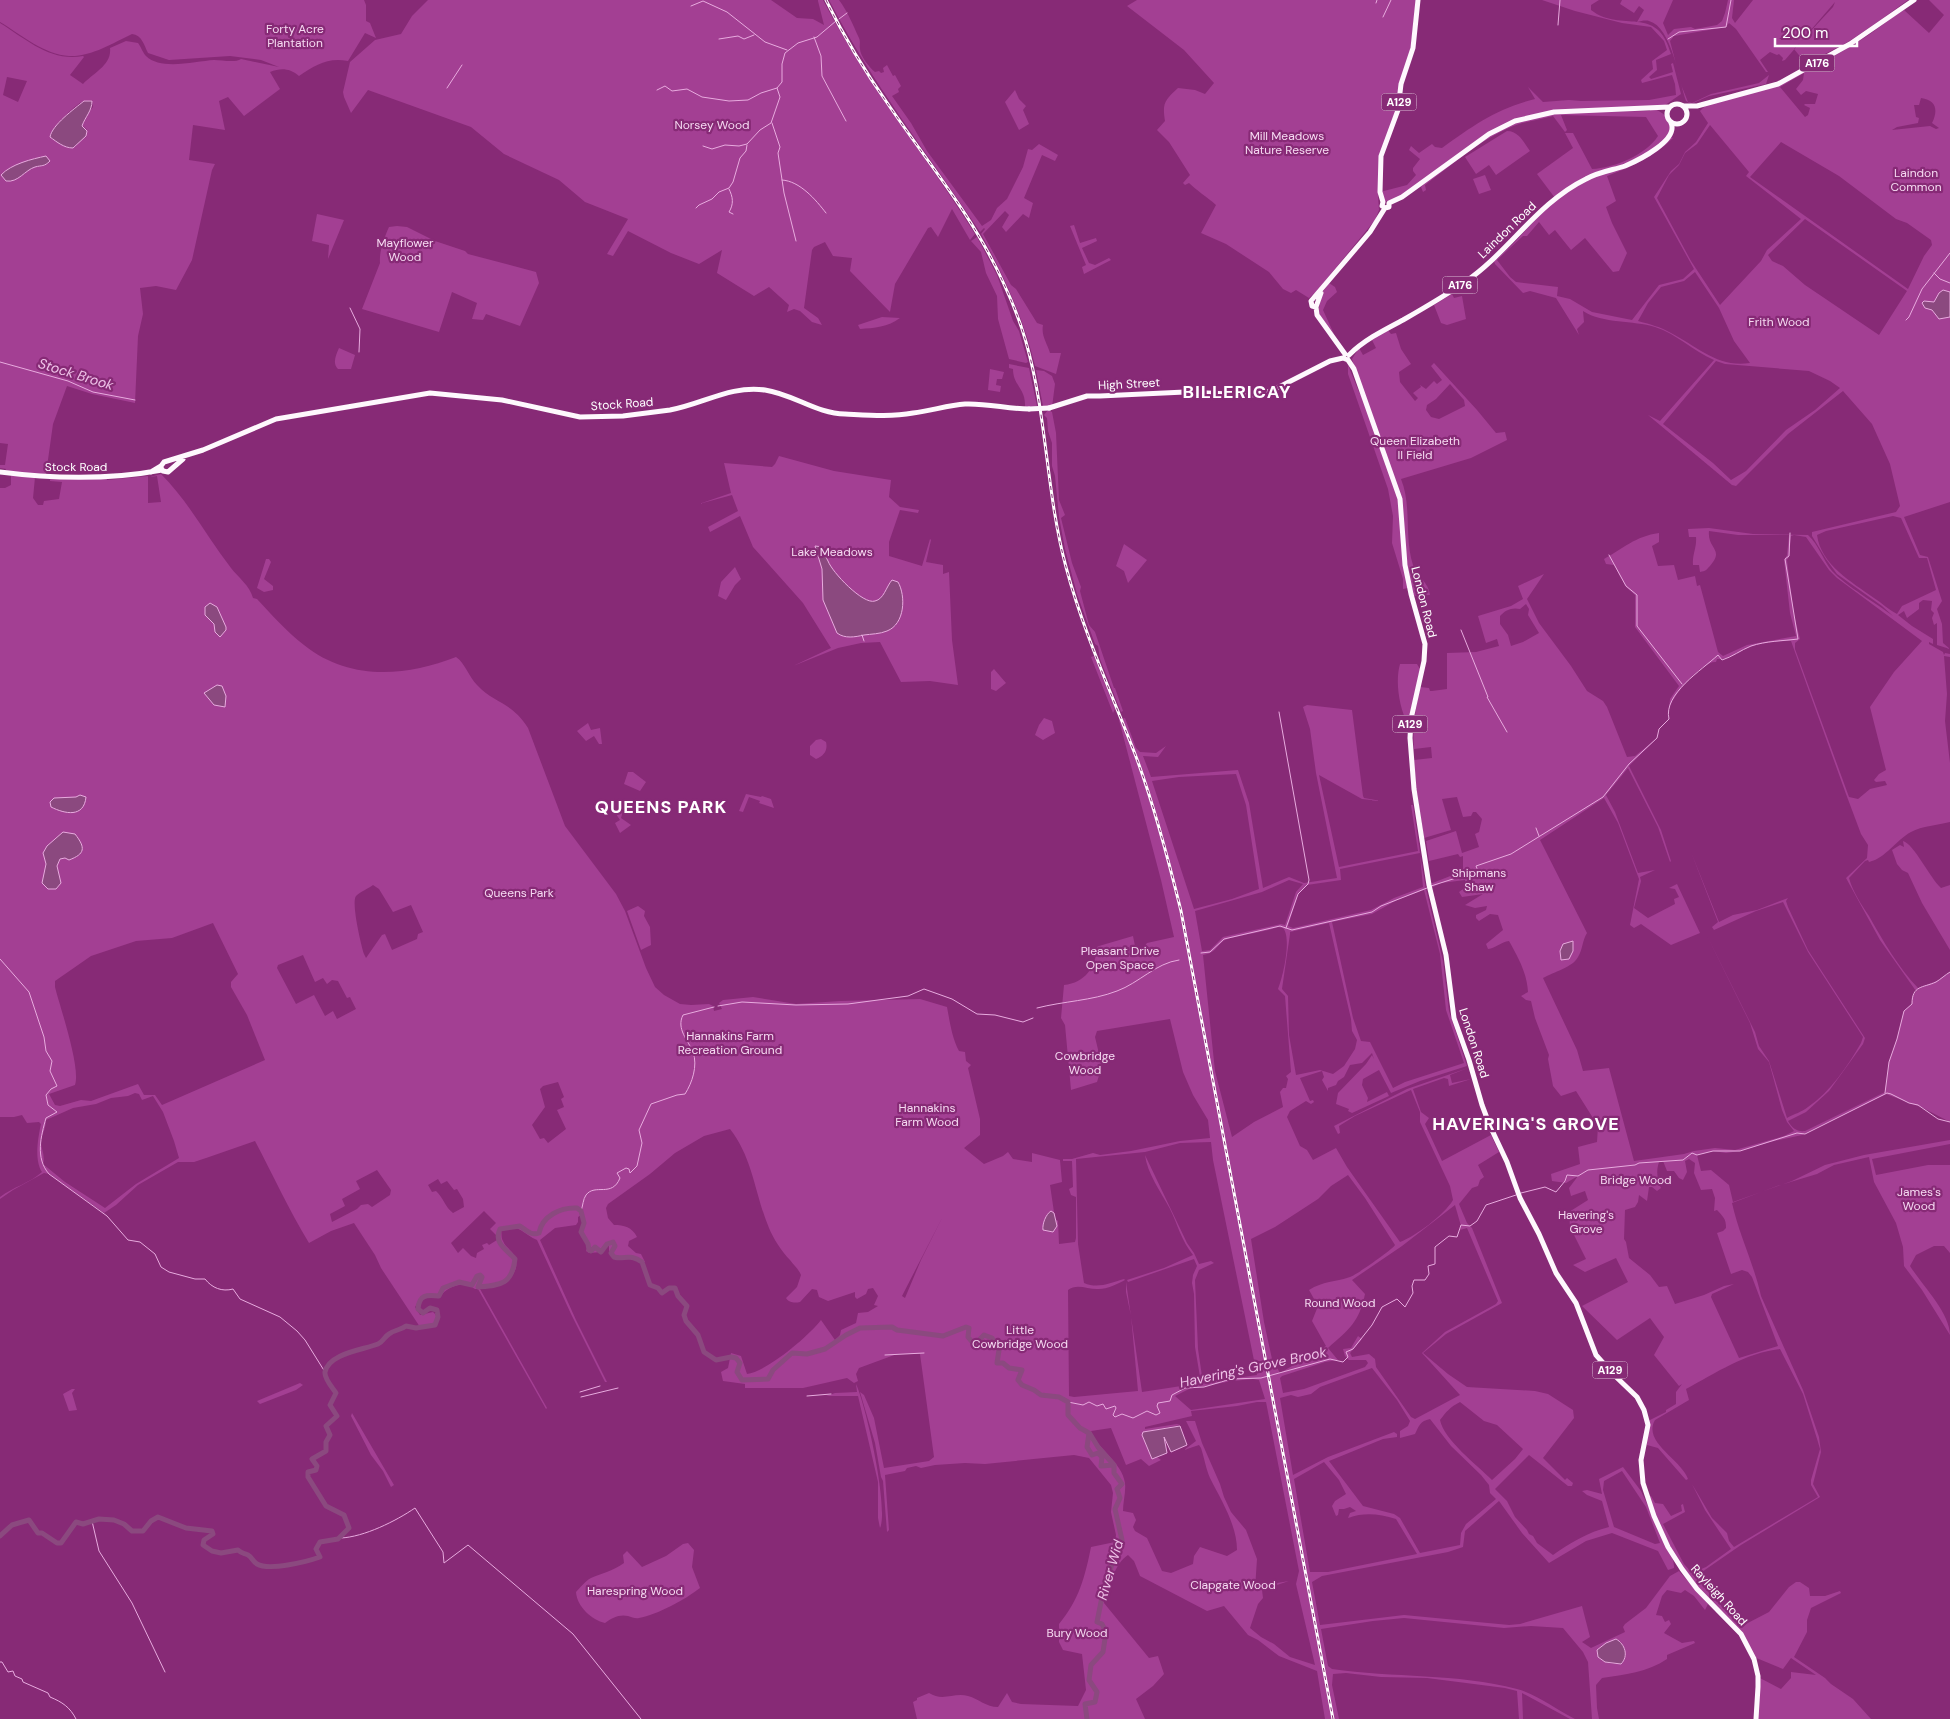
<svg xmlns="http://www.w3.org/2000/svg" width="1950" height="1719" viewBox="0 0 1950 1719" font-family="'DM Sans',sans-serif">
<rect width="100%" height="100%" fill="#872a76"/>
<path fill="#a33f93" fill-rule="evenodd" d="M 0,0 L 364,0 L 366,5 L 366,21 L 370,23 L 376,38 L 365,33 L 348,61 C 328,57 315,65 299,76 C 289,68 281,68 270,72 L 280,89 L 244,116 L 228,97 L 219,101 L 225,130 L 193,125 L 189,160 L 215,164 L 212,170 L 192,260 L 176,290 L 156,286 L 140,288 L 143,314 L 138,336 L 135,403 L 92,394 L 67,386 L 53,424 L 46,474 L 35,477 L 33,498 L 38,505 L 43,505 L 44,501 L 59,499 L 62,482 L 50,481 L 50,476 L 106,477 L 107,480 L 148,476 L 148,503 L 161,502 L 157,476 L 150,477 L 161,474 C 189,502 207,537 231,568 C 238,577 250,586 253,598 L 257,599 C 272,615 286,631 304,645 C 349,681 405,677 456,657 C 465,663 469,677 477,685 C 495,704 512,702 528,728 L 565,826 L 616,894 L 625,911 L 646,968 L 655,987 L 664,995 L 680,1004 L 691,1005 L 709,1004 L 713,1006 L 714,1011 L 722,1009 L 719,1003 L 723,1000 L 753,997 L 796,1004 L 840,1001 L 920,999 L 947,1007 C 950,1023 952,1038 959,1051 L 965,1052 L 966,1061 L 971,1065 L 968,1068 L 980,1119 L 980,1135 L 964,1148 L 984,1164 L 1003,1156 L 1008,1152 L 1013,1159 L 1032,1162 L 1032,1153 L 1060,1160 L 1062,1182 L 1050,1185 L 1055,1219 L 1058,1221 L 1059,1244 L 1075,1242 L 1076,1238 L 1076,1197 L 1071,1195 L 1069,1189 L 1073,1187 L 1072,1161 L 1063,1161 L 1063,1159 L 1072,1159 L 1093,1153 L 1100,1155 L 1131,1151 L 1180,1141 L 1210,1138 L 1208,1120 L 1193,1095 L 1183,1072 L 1170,1019 L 1097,1031 L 1095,1037 L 1102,1066 L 1097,1082 L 1071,1090 L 1065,1025 L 1061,1018 L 1064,985 C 1085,983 1096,967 1097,947 L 1099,946 L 1133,936 L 1137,956 L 1147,943 L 1174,937 L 1161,880 L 1119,720 L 1125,718 L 1136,748 L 1140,752 L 1156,753 L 1166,746 L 1158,757 L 1143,756 L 1151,777 L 1238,770 L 1249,803 L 1263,888 L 1289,877 L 1304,883 L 1337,878 L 1316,773 L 1310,729 L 1303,707 L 1307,705 L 1352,710 L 1363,796 L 1364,798 L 1381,801 L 1362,799 L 1319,775 L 1339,867 L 1418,851 L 1411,805 L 1413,805 L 1420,853 L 1340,869 L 1341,880 L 1307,885 L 1298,894 L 1288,926 L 1293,928 L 1371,910 L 1394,898 L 1423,887 L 1420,855 L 1426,889 L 1443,961 L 1449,1011 L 1467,1066 L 1420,1081 L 1391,1093 L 1379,1070 L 1363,1079 L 1362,1085 L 1368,1098 L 1367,1102 L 1387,1092 L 1389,1096 L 1352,1113 L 1348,1111 L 1349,1109 L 1336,1104 L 1338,1093 L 1366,1064 L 1372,1055 L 1374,1059 L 1372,1053 L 1362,1063 L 1350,1065 L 1344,1077 L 1338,1081 L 1336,1085 L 1328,1088 L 1328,1091 L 1322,1080 L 1324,1077 L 1322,1071 L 1300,1078 L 1310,1101 L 1313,1100 L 1314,1102 L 1311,1104 L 1306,1101 L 1290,1111 L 1287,1117 L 1300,1146 L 1307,1150 L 1313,1160 L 1336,1148 L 1347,1167 L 1400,1242 C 1416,1236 1444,1215 1453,1200 L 1450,1186 L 1420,1122 L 1420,1112 L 1411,1090 L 1355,1116 L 1339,1126 L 1340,1133 L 1338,1134 L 1334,1126 L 1407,1089 L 1468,1068 L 1450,1075 L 1452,1083 L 1471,1079 L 1449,1086 L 1448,1079 L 1444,1078 L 1413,1089 L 1421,1112 L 1429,1118 L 1425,1124 L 1442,1161 L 1491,1135 L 1499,1152 L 1478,1165 L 1484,1177 L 1480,1180 L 1478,1186 L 1472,1188 L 1459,1204 L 1467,1223 L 1472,1228 L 1502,1303 L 1446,1334 L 1423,1353 L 1448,1374 L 1467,1387 L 1535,1391 L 1548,1394 L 1573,1410 L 1574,1418 L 1543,1458 L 1565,1480 L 1567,1478 L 1573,1483 L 1572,1486 L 1568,1486 L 1529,1455 L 1495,1489 L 1507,1501 L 1515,1517 L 1527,1530 L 1529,1534 L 1533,1536 L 1537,1543 L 1553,1555 C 1570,1543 1588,1532 1609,1527 L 1602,1501 L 1587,1495 L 1582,1491 L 1587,1490 L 1602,1494 L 1599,1479 L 1623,1467 L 1641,1491 L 1657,1525 L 1647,1495 L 1651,1496 L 1655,1503 L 1663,1504 L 1671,1516 L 1682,1511 L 1681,1505 L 1683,1504 L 1685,1512 L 1663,1524 L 1684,1564 L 1692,1573 L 1706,1567 L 1731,1549 L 1705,1510 L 1692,1484 L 1712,1518 L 1727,1533 L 1729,1541 L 1734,1547 L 1818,1497 L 1811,1485 L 1811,1480 L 1820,1449 L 1818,1442 L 1803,1394 L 1780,1349 C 1745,1353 1716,1373 1686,1389 L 1689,1400 L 1655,1420 C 1642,1442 1682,1460 1688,1479 L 1686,1480 L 1658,1448 L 1647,1445 L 1648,1421 L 1666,1412 L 1666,1410 L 1676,1404 L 1676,1392 L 1682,1384 L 1679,1386 L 1654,1355 L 1664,1337 L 1650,1318 L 1617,1340 L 1582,1306 L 1628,1282 L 1616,1258 L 1585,1272 L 1573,1265 L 1586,1259 L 1570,1227 L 1569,1212 L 1588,1200 L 1585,1191 L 1571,1196 L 1569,1188 L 1578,1176 L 1566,1183 L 1552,1181 L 1551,1174 L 1580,1164 L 1578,1147 L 1597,1142 L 1598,1126 L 1576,1091 L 1561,1096 L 1553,1086 L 1548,1059 L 1549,1055 L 1535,1018 L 1531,1001 L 1526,1000 L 1521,996 L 1528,992 C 1527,973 1518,957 1509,941 C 1501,942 1496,948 1488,949 L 1486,944 L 1503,930 L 1498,915 L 1490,914 L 1479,921 L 1476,918 L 1476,915 L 1486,910 L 1487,906 L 1475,908 L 1465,905 L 1483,894 L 1462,897 L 1459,892 L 1466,887 L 1465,880 L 1441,883 L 1431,888 L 1430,884 L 1463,871 L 1463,856 L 1460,857 L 1458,854 L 1429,861 L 1426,841 L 1456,831 L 1462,853 L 1479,847 L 1475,834 L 1479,832 L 1482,819 L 1476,812 L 1473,812 L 1471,816 L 1463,817 L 1457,797 L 1442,799 L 1451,830 L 1424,838 L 1416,786 L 1414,760 L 1432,758 L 1431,747 L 1414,749 C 1412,727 1416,708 1420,687 L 1429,688 L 1430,691 L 1432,691 L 1447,689 L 1447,653 L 1476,652 L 1499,646 L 1497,639 L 1486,643 L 1478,616 L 1511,606 L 1523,599 L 1518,586 L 1544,574 L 1527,599 L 1539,623 L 1571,666 L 1587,691 L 1603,701 L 1607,707 L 1627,757 L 1635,756 L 1657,738 L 1629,766 L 1661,830 L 1671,861 L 1670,862 L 1658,827 L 1628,768 L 1606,795 L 1615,812 L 1638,873 L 1655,870 L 1640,877 L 1641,881 L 1634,908 L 1648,918 L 1675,904 L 1674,899 L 1679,897 L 1675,889 L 1669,888 L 1677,884 L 1700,933 L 1671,945 L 1641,924 L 1634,928 L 1630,925 L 1639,879 L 1618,823 L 1604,798 L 1540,840 L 1587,933 C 1582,941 1583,949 1578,957 C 1573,967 1554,972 1543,978 L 1577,1050 L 1583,1071 L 1609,1068 L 1634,1161 L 1684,1154 L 1694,1151 L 1715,1148 L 1735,1150 L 1784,1136 L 1794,1131 L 1787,1122 L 1782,1110 L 1769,1062 L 1758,1049 L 1750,1023 L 1707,936 L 1755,1032 L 1759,1046 L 1769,1061 L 1787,1118 C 1794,1114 1802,1112 1808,1107 C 1831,1091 1847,1067 1861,1043 L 1863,1037 L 1808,952 L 1783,902 L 1756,911 L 1714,930 L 1712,927 L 1718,922 L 1691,852 L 1719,922 L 1733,915 L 1757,910 L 1788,898 L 1786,901 L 1788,907 L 1808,950 L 1865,1038 L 1863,1044 L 1829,1091 L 1806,1112 L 1788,1121 C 1792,1128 1797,1132 1805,1131 L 1885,1092 L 1889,1062 L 1897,1039 L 1904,1011 L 1912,1004 L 1912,997 L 1916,991 L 1880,940 L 1846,878 L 1867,858 L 1868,845 L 1861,834 L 1846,794 L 1791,641 C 1778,641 1763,642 1750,647 C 1738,651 1730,660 1717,659 L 1716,662 C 1702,661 1674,694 1669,708 L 1670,699 L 1679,686 L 1635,627 L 1635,595 L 1626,587 L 1614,565 L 1606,564 L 1604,559 C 1622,549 1636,536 1659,533 L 1659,542 L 1652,546 L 1658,566 L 1674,565 L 1678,580 L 1695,576 L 1697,586 L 1700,585 L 1718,652 L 1723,656 L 1747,645 L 1796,636 L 1790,613 L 1784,560 L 1787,555 L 1789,535 L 1738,535 L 1709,531 C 1707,549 1725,549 1710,566 C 1706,570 1706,571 1700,572 L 1699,565 L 1693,565 C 1692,555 1697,547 1696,537 L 1689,537 L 1688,529 L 1709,528 L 1753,534 L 1808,535 C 1819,545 1823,560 1832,571 C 1846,586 1876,603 1893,616 L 1882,606 L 1837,574 L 1826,559 L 1812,536 L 1812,532 L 1896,512 L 1900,506 L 1890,464 L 1872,424 L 1843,391 L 1788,434 L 1736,486 L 1732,485 L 1648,415 L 1660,421 L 1714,360 C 1693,351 1677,334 1655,327 C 1633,320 1603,324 1583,311 L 1584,322 L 1577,329 L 1579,335 L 1556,298 L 1530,291 L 1523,293 L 1495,264 L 1493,259 L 1495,257 L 1497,259 L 1512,245 L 1537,218 L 1536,215 L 1558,197 L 1555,198 L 1537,174 L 1573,148 L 1565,133 L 1573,133 L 1592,169 C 1614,168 1646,155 1658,136 L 1646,117 L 1561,115 L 1567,130 L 1565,132 L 1553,116 C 1542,119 1530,121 1519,124 C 1486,135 1453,164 1425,185 L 1426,190 L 1423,192 L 1421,187 L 1430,177 L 1395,201 L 1389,203 L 1387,201 L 1383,202 L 1380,192 L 1407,185 L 1416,175 L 1413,171 L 1413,168 L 1420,159 L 1409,150 L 1411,146 L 1419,153 L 1432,144 L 1435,147 L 1442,148 C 1474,125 1496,109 1535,99 L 1528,87 L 1543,102 L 1569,100 L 1581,101 L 1649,100 L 1676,95 L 1675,84 L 1672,75 L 1642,83 L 1641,80 L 1653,69 L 1652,61 L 1667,50 L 1664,41 L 1651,27 L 1622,23 L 1575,11 L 1542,0 L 1599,0 L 1591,5 L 1591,10 C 1622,34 1657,3 1671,54 L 1656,60 L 1657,70 L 1649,77 L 1651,79 L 1673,72 L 1671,64 L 1673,63 L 1681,94 L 1661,108 L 1652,108 C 1663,112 1670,118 1673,129 L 1670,137 L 1673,138 C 1654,157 1631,167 1607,176 L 1616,201 L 1606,207 L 1612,223 L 1627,253 L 1619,271 L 1613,272 L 1585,238 L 1571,250 L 1555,230 L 1549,235 L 1539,222 L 1527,236 L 1523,236 L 1497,260 L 1510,277 L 1516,282 L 1558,287 L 1557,296 L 1570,299 L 1592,312 L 1632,320 L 1659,285 L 1683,279 L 1694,269 L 1654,197 L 1671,171 L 1679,164 L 1685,152 L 1696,142 L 1708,123 L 1700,111 C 1718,91 1753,95 1777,84 C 1806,72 1836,56 1864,38 C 1878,29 1890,18 1904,10 L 1929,33 L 1944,15 L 1929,0 L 1950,0 L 1950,502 L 1904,517 L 1920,555 L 1928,557 L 1942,601 L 1937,609 L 1942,624 L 1943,643 L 1950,649 L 1937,645 L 1937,623 L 1934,625 L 1932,618 L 1934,613 L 1931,610 L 1932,601 L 1923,600 L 1919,603 L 1919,609 L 1907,618 L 1904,611 L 1898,615 L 1912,626 L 1933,639 L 1933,644 L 1929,642 L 1929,644 L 1943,652 L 1944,655 L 1945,653 L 1950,654 L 1950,657 L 1944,656 L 1947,694 L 1945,721 L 1950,763 L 1950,822 C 1938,825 1922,826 1911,832 C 1896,840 1886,858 1869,862 L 1868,860 L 1865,861 L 1849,878 C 1853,892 1861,904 1869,916 C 1883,941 1898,967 1918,988 L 1937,981 L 1950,972 L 1950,1122 L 1923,1108 L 1886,1094 L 1802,1135 L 1770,1142 L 1740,1151 L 1726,1153 L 1713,1151 L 1697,1155 L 1701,1171 L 1711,1170 L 1729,1185 L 1733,1202 L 1792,1181 L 1825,1165 L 1864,1155 L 1950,1140 L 1950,1144 L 1872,1159 L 1876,1175 L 1928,1165 L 1950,1165 L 1950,1253 L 1944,1246 L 1934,1246 L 1916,1255 L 1910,1266 C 1922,1285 1950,1313 1950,1335 L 1922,1290 L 1904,1266 L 1903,1247 L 1896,1223 L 1874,1182 L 1869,1157 L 1834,1165 L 1817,1174 L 1777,1186 L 1732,1203 C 1739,1235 1754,1264 1761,1296 L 1803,1390 L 1819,1437 L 1821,1452 L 1813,1484 L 1820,1497 L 1741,1545 L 1699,1574 C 1710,1594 1723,1610 1742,1626 L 1769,1612 L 1789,1587 L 1796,1582 L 1800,1582 L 1809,1588 L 1810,1596 L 1825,1596 L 1840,1591 L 1841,1593 L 1811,1608 L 1807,1620 L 1807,1632 L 1794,1657 L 1825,1678 L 1831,1684 L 1853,1699 L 1871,1719 L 1756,1719 L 1758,1677 L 1781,1689 L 1791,1678 L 1791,1672 L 1816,1675 L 1791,1658 L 1783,1669 L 1754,1657 L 1737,1629 L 1688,1578 L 1668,1547 L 1660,1530 C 1662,1543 1675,1555 1674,1568 L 1668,1570 L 1658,1551 L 1612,1533 L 1586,1541 L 1549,1563 L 1522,1533 L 1499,1501 L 1465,1531 L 1463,1547 L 1448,1552 L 1322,1576 L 1312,1582 L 1320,1625 L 1404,1615 L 1509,1625 L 1520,1624 L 1582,1606 L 1590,1637 L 1582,1642 L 1591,1648 L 1625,1632 L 1623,1627 L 1625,1624 L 1646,1608 L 1670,1576 L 1679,1571 L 1708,1604 L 1705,1610 L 1694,1596 L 1685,1590 L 1681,1593 L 1667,1590 L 1662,1596 L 1656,1615 L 1662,1616 L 1665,1622 L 1669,1620 L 1671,1624 L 1664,1633 L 1682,1643 L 1694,1641 L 1695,1643 L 1667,1655 L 1667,1659 C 1648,1672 1624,1675 1602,1678 L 1596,1685 L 1597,1708 L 1599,1719 L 1592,1719 L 1588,1662 L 1583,1652 L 1563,1628 L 1531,1626 L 1504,1628 L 1404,1618 L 1373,1621 L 1321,1629 L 1328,1666 L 1332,1669 C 1393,1678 1457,1673 1517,1689 C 1536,1694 1557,1710 1575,1719 L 1570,1719 L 1522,1693 L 1523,1719 L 1519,1719 L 1517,1691 L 1505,1688 L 1427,1678 L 1381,1677 L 1346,1673 L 1333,1674 L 1332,1685 L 1339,1719 L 1325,1719 L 1317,1671 L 1279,1656 L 1258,1640 L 1248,1635 L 1224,1606 L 1207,1611 L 1140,1576 L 1134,1561 L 1128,1555 C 1115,1563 1108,1588 1104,1603 L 1149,1658 L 1158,1656 L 1164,1674 L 1153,1686 L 1136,1699 L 1145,1719 L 917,1719 L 913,1702 L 917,1700 L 917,1698 L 929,1693 C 943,1702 954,1692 968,1696 C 979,1699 986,1707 998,1707 L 1007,1693 L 1012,1702 L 1021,1704 L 1078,1706 L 1086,1690 L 1082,1654 L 1063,1650 L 1059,1642 L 1059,1624 C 1079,1600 1085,1577 1091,1547 L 1115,1542 L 1116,1535 L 1111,1512 L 1113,1493 L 1111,1485 L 1089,1458 L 1074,1455 L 985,1464 L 965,1463 L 935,1465 L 921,1468 L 916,1466 L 907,1468 L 905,1471 L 885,1475 L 889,1530 L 887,1532 L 883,1481 L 881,1477 L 875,1443 L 860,1392 L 864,1395 L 874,1418 L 884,1468 L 929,1461 L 934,1457 L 920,1354 L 897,1354 L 859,1368 L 856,1374 L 858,1381 L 854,1383 L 847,1378 L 803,1388 L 745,1388 L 745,1384 L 723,1381 L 721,1372 L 728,1368 L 731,1353 L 741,1356 L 747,1374 C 766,1372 809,1336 821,1320 L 835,1340 L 840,1335 L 841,1330 L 856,1323 L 858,1313 L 868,1312 L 878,1306 L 874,1305 L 878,1296 L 873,1288 L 868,1289 L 866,1294 L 857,1299 L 855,1297 L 855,1292 L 828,1301 L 819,1297 L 817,1290 L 812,1289 L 800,1302 C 795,1303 789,1303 786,1298 L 797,1287 L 801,1275 C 798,1268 794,1266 790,1260 C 782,1252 773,1238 769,1228 C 755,1195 753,1158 730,1129 L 704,1136 L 675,1153 L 650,1174 L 608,1204 L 606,1208 L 608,1218 L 614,1225 C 624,1225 632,1227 637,1237 L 629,1241 L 628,1246 L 636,1253 L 641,1254 L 645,1262 L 633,1259 L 613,1258 L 609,1251 L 609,1245 L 602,1252 L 589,1253 L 586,1251 L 588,1246 L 584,1238 L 581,1237 C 580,1229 584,1223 581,1215 L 578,1217 L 578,1222 L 576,1225 L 555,1228 L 540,1240 L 576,1320 L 607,1382 L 605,1382 L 571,1314 L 537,1240 C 521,1233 521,1224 501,1230 C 502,1233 501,1238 503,1241 C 505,1247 512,1250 515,1257 C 523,1279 494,1286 480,1289 L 547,1408 L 546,1409 L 478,1289 L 475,1289 C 464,1280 447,1286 440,1297 L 422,1297 L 415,1307 L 420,1315 L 433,1312 L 437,1316 L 434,1325 L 420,1327 L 381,1268 L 375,1255 L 354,1223 L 331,1231 L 309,1243 C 289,1210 273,1175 255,1141 L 209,1157 L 194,1162 L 178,1162 L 138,1185 L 116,1205 L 104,1213 L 49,1174 L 44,1173 L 13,1190 L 0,1199 L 0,1197 C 13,1187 30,1183 42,1172 C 34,1160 38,1138 41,1124 L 39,1122 L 27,1123 L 22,1115 L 14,1117 L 0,1117 L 0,488 L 5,488 L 11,485 L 11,473 L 5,472 L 6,469 L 0,468 L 0,465 L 5,465 L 8,444 L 0,443 L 0,23 C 27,40 51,62 83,56 L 84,57 L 70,75 L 83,84 C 93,73 112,65 110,48 L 126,41 L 138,43 C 141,47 143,53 146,56 C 161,71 196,61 214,60 C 222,60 235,63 241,59 L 279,67 L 261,60 L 230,56 L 169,60 L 148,53 C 144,45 142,35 132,34 C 113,43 91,57 69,56 C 45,55 20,34 0,22 ZM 1804,73 L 1803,80 L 1796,89 L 1801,95 L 1806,91 L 1818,94 L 1815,104 L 1805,104 L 1804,105 L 1810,108 L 1808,115 L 1805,117 L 1780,87 ZM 7,77 L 27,81 L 18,102 L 3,95 ZM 1921,98 C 1937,100 1938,111 1932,123 L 1939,128 L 1936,129 L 1930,126 L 1892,130 L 1897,127 L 1918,123 L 1919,118 L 1916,117 L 1914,105 L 1919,105 ZM 92,100 L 93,107 L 84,118 L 82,125 L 87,130 L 86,137 L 81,139 L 75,147 L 69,148 L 50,137 C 51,129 75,104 84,101 C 86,100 89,101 92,100 ZM 1649,108 L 1650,111 L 1566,112 L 1533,116 L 1563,111 ZM 1710,125 L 1749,172 L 1746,176 L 1801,219 L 1767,250 L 1761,261 L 1720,305 L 1691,261 L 1657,198 L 1669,175 L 1679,165 L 1685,153 L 1697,144 ZM 1781,142 L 1839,176 L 1896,219 L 1907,223 L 1931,240 L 1932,245 L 1924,256 L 1908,289 L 1750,177 ZM 46,156 L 50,162 C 44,167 41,165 35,167 C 24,170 18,183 6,181 L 1,175 C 10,164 32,160 46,156 ZM 1805,219 L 1907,291 L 1879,335 L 1805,285 L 1783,266 L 1772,261 L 1768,255 ZM 1695,272 L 1719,308 L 1734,341 L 1750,363 C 1718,368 1698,347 1671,333 C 1661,327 1649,324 1638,321 L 1648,303 L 1661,287 L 1684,281 ZM 1716,361 L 1725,364 L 1809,371 L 1830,381 L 1840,388 L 1815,410 L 1786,430 L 1746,471 L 1731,480 L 1713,463 L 1663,424 ZM 1893,516 L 1901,518 L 1919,558 L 1927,558 L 1936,590 L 1902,606 L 1897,614 C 1889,610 1882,603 1874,598 C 1852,582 1821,565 1817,535 L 1826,531 ZM 1794,535 L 1806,537 L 1829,570 L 1837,578 L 1922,641 L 1894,672 L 1870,707 L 1886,770 L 1879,774 L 1874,780 L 1876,782 L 1885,781 L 1887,785 L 1870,789 L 1858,799 L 1849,797 L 1795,649 L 1795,643 L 1800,639 L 1794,615 L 1787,560 L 1789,557 L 1791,536 ZM 1526,604 L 1529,609 L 1528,615 L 1539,633 L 1523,642 L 1511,646 L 1508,635 L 1500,624 L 1500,616 C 1505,610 1512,607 1520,609 ZM 1236,774 L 1246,805 L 1259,889 L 1232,899 L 1194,909 L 1152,781 L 1179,777 ZM 1289,880 L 1303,884 L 1296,892 L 1285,925 L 1281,924 L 1223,937 L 1210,950 L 1202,951 L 1195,911 L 1262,892 ZM 373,885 L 379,889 L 393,912 L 411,905 L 423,932 L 418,934 L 417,939 L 392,950 L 385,934 L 382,935 L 366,958 L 364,954 C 361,945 351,902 356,896 C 360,892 369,888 373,885 ZM 1424,890 L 1440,954 L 1446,1010 L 1464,1063 L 1405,1082 L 1393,1088 L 1370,1042 L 1361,1041 L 1353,1018 L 1332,922 L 1372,914 L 1397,900 ZM 213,923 L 238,974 L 231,982 L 231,987 L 247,1015 L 265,1060 L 162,1105 L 155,1095 L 144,1095 L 138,1084 L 91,1101 L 81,1100 L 60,1106 L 55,1105 L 49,1094 L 75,1085 C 81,1068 60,1007 55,987 L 55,981 L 91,956 L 136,941 L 172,938 ZM 1329,923 L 1351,1019 L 1352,1031 L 1357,1040 L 1355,1049 L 1344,1066 L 1333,1074 L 1320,1070 L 1296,1075 L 1289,1035 L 1288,996 L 1282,989 L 1290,934 L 1290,932 ZM 1278,927 L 1283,928 C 1292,938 1283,977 1278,989 L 1285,996 L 1291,1072 L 1286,1076 L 1288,1079 L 1286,1088 L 1283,1088 L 1280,1092 L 1283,1107 L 1254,1122 L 1232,1137 L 1215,1071 L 1203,955 C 1216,953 1215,947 1225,940 C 1233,936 1265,932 1278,927 ZM 303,955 L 315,982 L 323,978 L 327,984 L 332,980 L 338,981 L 347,998 L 350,997 L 356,1009 L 337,1019 L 333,1011 L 325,1016 L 314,995 L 296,1004 L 277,968 L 278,965 ZM 558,1082 L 564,1097 L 561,1099 L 564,1107 L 557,1110 L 566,1129 L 548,1143 L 544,1138 L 540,1139 L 532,1125 L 545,1107 L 540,1089 L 543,1086 ZM 135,1093 L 139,1094 L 142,1100 L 153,1096 L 163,1112 L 174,1141 L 179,1158 L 136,1184 L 105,1208 L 65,1182 L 43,1164 C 46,1156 40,1147 41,1139 C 43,1133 46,1127 46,1120 L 73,1108 L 96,1104 L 111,1098 L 128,1096 ZM 1211,1142 L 1213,1160 L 1257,1375 L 1203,1383 L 1198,1349 L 1195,1280 L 1199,1270 L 1214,1263 L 1211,1261 L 1199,1264 L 1194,1253 L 1187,1243 L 1145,1155 C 1147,1173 1161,1192 1170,1209 C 1178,1225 1181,1240 1193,1255 L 1164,1268 L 1127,1280 L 1128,1282 L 1194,1259 L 1197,1266 L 1193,1275 L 1192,1283 L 1194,1294 L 1195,1347 L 1201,1383 L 1142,1392 L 1126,1282 L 1126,1292 L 1131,1316 L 1138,1391 L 1074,1397 L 1069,1396 L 1068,1290 C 1077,1283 1089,1290 1099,1289 C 1107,1289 1118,1284 1125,1280 L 1124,1279 C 1110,1283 1098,1289 1084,1283 L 1078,1244 L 1076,1159 L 1145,1152 L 1180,1143 ZM 1689,1159 L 1695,1163 L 1694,1173 L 1701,1190 L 1712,1189 L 1715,1198 L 1714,1211 L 1717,1210 C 1723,1217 1726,1218 1726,1228 L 1723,1231 L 1717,1233 L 1731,1274 L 1742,1270 L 1748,1272 L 1752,1277 L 1778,1346 L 1739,1358 L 1711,1297 L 1712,1294 L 1734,1284 L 1724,1286 L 1704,1295 L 1675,1304 L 1667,1286 L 1659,1287 L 1650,1275 L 1629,1258 L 1626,1242 L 1624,1239 L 1625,1210 L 1635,1207 L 1638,1202 L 1639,1195 L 1647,1201 L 1649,1187 L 1652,1187 L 1657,1191 L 1661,1188 C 1657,1179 1656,1171 1659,1162 L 1663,1161 L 1667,1171 L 1674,1171 L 1679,1178 L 1683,1180 L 1687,1172 L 1685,1161 ZM 377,1170 L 391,1190 L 390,1195 L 372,1207 L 368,1204 L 361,1205 L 357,1209 L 332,1222 L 330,1214 L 345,1206 L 342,1199 L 360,1189 L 356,1181 ZM 1348,1175 L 1365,1198 L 1395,1245 C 1393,1249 1355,1276 1350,1277 C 1335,1282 1323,1281 1309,1290 L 1318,1306 L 1312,1321 L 1326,1346 L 1280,1373 L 1272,1359 L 1264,1322 L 1251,1239 L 1275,1227 L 1318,1199 L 1331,1186 ZM 438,1179 L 441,1184 L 447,1181 L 454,1190 L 457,1189 L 463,1199 L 464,1207 L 453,1213 C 445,1207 443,1197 436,1191 L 432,1192 L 428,1185 ZM 1455,1205 L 1461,1226 L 1460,1230 L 1467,1228 L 1498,1301 L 1496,1304 L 1445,1332 L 1422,1353 L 1460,1395 L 1415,1419 L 1411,1417 L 1376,1367 L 1375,1359 L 1369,1354 L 1352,1357 L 1350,1353 L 1362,1339 L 1358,1336 L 1351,1348 L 1343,1349 L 1345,1356 L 1349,1360 L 1366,1360 L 1368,1363 L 1365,1367 L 1304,1389 L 1283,1393 L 1280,1378 L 1282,1376 L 1325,1362 L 1338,1360 L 1328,1348 C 1349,1329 1359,1323 1365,1294 L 1352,1280 L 1402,1246 ZM 484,1211 L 496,1223 L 490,1229 L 496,1235 L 497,1240 L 489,1245 L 487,1243 L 482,1245 L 484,1249 L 477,1253 L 476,1258 L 471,1256 L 463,1248 L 458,1253 L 451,1243 ZM 942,1218 L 921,1260 L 905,1298 L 902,1296 ZM 1372,1368 L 1397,1400 L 1410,1421 L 1408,1426 L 1400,1431 L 1400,1438 L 1415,1434 C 1419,1426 1420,1421 1430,1419 L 1451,1446 L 1481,1475 L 1489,1485 L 1490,1493 L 1496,1499 L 1466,1524 L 1461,1533 L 1460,1545 L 1420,1553 L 1400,1518 L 1394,1514 L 1363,1506 L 1329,1461 L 1383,1439 L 1397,1437 L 1397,1434 L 1394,1432 L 1328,1457 L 1293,1475 L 1280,1398 L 1291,1395 L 1298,1397 L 1311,1394 L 1320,1387 ZM 1253,1379 L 1259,1380 L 1265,1399 L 1191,1410 L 1175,1396 L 1189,1389 L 1232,1381 ZM 1257,1402 L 1266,1402 L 1299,1571 L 1296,1584 L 1315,1665 L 1290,1657 L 1274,1644 L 1261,1637 L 1250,1628 L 1258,1604 L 1263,1598 L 1262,1590 L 1289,1581 L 1265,1585 L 1255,1589 L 1257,1559 L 1246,1530 L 1231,1512 L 1224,1497 L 1220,1484 L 1202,1443 L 1195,1421 L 1186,1421 L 1196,1441 L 1184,1450 L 1199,1445 L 1201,1448 C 1204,1457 1206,1469 1210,1478 C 1221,1500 1237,1525 1237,1550 L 1227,1556 L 1200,1547 L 1194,1556 L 1193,1564 L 1171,1573 L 1162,1571 L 1147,1538 L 1135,1531 L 1133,1527 L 1136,1520 L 1133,1513 L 1123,1511 C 1123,1502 1126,1492 1125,1483 C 1122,1462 1098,1450 1091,1431 L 1111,1428 L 1126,1465 L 1141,1459 L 1149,1466 L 1161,1460 L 1157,1457 L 1152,1459 L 1142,1435 L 1143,1432 L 1180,1425 L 1177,1424 L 1145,1429 L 1145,1427 L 1192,1416 L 1191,1411 L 1237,1406 ZM 1460,1402 L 1484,1421 L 1497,1425 L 1523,1449 L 1515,1459 L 1492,1480 C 1477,1465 1444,1440 1440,1420 C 1446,1412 1450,1407 1460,1402 ZM 1324,1462 L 1339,1480 L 1346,1494 L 1335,1501 L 1332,1506 L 1336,1516 L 1338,1515 L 1339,1509 L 1344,1509 L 1350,1507 L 1356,1511 L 1350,1513 L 1348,1518 C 1365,1512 1379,1514 1396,1519 L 1417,1554 L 1328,1572 L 1310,1572 L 1294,1479 ZM 1622,1471 L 1646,1507 L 1660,1543 L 1655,1544 L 1614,1527 L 1603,1490 L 1604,1481 ZM 1616,1639 C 1625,1643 1629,1657 1621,1664 C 1611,1664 1601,1663 1597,1654 L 1600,1648 Z
M 428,0 L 771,0 L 797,18 L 813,19 L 824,25 L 818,1 L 818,0 L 823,0 C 866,83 926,155 975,234 L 970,240 L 952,209 L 938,237 L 931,227 L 928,228 L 895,284 L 890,312 L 850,271 L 852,258 L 833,256 L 825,242 L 814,247 L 812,250 L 804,308 L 818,318 L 822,325 L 812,322 L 800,311 L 794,309 L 787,312 L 789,305 L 769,287 L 754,296 L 717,273 L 722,250 L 699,264 L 671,253 L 628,231 L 613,256 L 607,254 L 628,219 L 585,202 L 559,180 L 504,154 L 471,127 L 368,90 L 351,113 L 344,97 L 343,92 L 350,62 L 375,40 L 401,34 L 412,16 Z
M 829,0 L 839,0 C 848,12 853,25 859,38 C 861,43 859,45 860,49 C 860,56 870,68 875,72 L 879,71 L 881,73 L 884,72 L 883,68 L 887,65 L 893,76 L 895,75 L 901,86 L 898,89 L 899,92 L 892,96 L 911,123 L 927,151 L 982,226 L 991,220 L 997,208 L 1007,199 L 1023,167 L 1028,149 L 1032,150 L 1039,144 L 1058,155 L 1055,161 L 1042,155 L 1024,198 L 1033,203 L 1029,218 L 1023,214 L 1006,232 L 1002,227 L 1009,215 L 1005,211 L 983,234 L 1011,285 L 1016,289 L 1037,323 L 1043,325 C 1041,336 1047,343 1050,353 L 1061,353 L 1056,374 L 1035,366 C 1024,319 1004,276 981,234 L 985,229 L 984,228 L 980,232 C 929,155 871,82 829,0 Z
M 1137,0 L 1416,0 L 1410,54 L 1398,110 L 1384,143 L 1378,195 L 1379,210 L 1375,220 L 1316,292 L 1309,298 L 1296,290 L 1291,293 L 1283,289 L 1269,272 L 1226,244 L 1201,233 L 1216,205 C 1206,196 1197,191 1189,183 L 1185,185 L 1183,183 L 1190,175 L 1169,142 L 1157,130 L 1165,121 C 1162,103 1165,100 1178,88 L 1195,90 L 1205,94 L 1214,83 L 1184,50 L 1127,6 Z
M 1622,0 L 1673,0 L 1663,23 L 1668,35 L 1674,29 L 1691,27 L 1695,29 L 1717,25 L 1722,21 L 1725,13 L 1728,0 L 1734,0 L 1732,18 L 1735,23 L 1753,0 L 1908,0 C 1890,13 1872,26 1854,38 C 1839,48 1822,54 1807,65 L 1794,49 L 1833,7 L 1835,2 L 1785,60 L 1782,61 L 1783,58 L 1779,54 L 1777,55 L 1770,52 L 1760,60 L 1768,72 L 1766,72 L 1736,29 L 1729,23 L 1726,27 L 1674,36 L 1670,41 L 1682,87 L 1688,102 L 1692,103 L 1711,94 L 1759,83 L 1769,75 L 1766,84 L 1709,96 L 1691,104 L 1686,101 C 1679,81 1672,27 1649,21 C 1646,20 1641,21 1637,22 L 1644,10 L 1639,6 L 1634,13 L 1620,4 Z
M 1015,90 L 1019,99 L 1026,106 L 1023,110 L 1029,124 L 1019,130 L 1005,102 Z
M 1507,131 C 1519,131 1524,143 1530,151 L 1496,175 L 1489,165 L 1476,174 L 1465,157 Z
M 1485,175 L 1491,190 L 1479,194 L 1473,179 Z
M 317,214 L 344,220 L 328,259 L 329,245 L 312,241 Z
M 1074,225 L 1080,243 L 1096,238 L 1097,241 L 1082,248 L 1089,263 L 1095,265 L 1109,258 L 1111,260 L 1084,274 L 1082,267 L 1086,265 L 1070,226 Z
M 397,226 L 407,227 L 435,241 L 465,251 L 468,254 L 536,272 L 539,283 L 520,326 L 486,314 L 483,320 L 472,319 L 477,303 L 452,292 L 439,332 L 362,309 L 380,263 C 379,252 384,238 389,227 Z
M 977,237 L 997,275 L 1013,321 L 1019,331 L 1028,362 L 1026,363 L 1009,359 L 998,319 L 997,296 L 986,273 L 981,252 L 971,241 Z
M 1329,283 L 1335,287 L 1337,292 L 1327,301 L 1323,310 L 1334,334 L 1318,313 L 1322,293 Z
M 1452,294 L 1454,298 L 1462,296 L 1466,319 L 1447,325 L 1441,323 L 1434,305 Z
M 882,317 L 900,318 C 888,327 874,328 860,329 L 858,325 Z
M 1387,329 L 1391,334 L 1396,333 L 1401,349 L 1411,364 L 1399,372 L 1400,382 L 1415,401 L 1418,398 L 1413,393 L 1421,387 L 1420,385 L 1426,389 L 1434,381 L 1437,384 L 1442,380 L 1431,366 L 1434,363 L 1477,410 L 1496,433 L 1505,432 L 1507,440 L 1471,458 L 1401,479 C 1412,506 1404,537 1413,565 C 1417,576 1429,583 1430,595 L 1412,596 L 1398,499 L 1408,588 L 1403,589 L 1403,579 L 1392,543 L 1393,516 L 1388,489 L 1348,374 L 1348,365 L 1359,392 L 1365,402 L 1352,359 L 1359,348 L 1363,355 L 1376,348 L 1371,338 ZM 1450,384 L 1464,400 L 1465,406 L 1439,419 L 1431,417 L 1426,410 L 1427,405 L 1436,399 Z
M 339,348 L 355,355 L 351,369 L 338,369 C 332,363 336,355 339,348 Z
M 1009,364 L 1029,368 L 1037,406 L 1034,408 L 1025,407 C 1026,388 1013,386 1013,369 L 1009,368 Z
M 990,369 L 1004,372 L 1002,379 L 997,379 L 996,385 L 1001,386 L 1000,392 L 988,390 Z
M 1036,370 L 1044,371 L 1052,376 L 1055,384 L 1052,407 L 1043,406 Z
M 1048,410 L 1052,412 L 1056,433 L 1059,500 L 1065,515 L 1061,518 L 1072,563 L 1081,587 L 1080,591 L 1089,625 L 1095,632 L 1114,688 L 1115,688 L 1123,711 L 1121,712 L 1100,659 L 1098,646 L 1095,644 L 1077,594 L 1065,549 L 1059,517 L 1055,476 L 1052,466 L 1052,443 L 1048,431 L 1047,418 L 1044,415 Z
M 779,456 L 834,471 L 891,480 L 889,497 L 900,507 L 919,510 L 918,513 L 900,510 L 889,542 L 889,556 L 922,566 L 930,539 L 931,540 L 926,562 L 943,565 L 943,574 L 949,572 L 952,640 L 958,685 L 930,681 L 901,682 L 880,642 L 861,643 L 838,648 L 793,666 L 831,648 L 803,603 L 753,547 L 740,516 L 710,532 L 708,527 L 738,511 L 732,495 L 699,504 L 731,493 L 724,463 L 772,467 L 775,464 Z
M 1124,544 L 1147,560 L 1128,583 L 1124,571 L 1116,566 Z
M 266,559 L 269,559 L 271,562 L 264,579 L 273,586 L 273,590 L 264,592 L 257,588 C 260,578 263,569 266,559 Z
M 735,567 L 741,579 L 735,585 L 726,600 L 718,596 L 721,582 Z
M 1094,656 L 1115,709 L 1113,713 L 1091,657 Z
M 1400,664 L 1417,664 L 1420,669 L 1408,724 C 1399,708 1395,681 1400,664 Z
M 994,669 L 1006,683 L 996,691 L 991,689 L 991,672 Z
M 1044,718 L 1052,721 L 1055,733 L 1043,740 L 1035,735 L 1039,725 Z
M 588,723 L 591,730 L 600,728 L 602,744 L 599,744 L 594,736 L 586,741 L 577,731 Z
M 821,739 L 826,742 C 828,750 824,756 816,759 L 810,755 L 810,746 L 816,740 Z
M 628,772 L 633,772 L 646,782 L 640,791 L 624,784 Z
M 746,794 L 761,797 L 762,796 L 771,799 L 774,808 L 759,803 L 760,801 L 749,797 L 743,812 L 739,811 Z
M 615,809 L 623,811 L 621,818 L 631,825 L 620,833 L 615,823 L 620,820 L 614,811 Z
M 1903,841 C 1914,844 1930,878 1941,888 L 1950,885 L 1950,950 L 1922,903 L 1908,873 L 1902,870 L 1897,864 L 1892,850 L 1900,845 L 1904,847 Z
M 638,906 L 645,911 L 644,916 L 650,927 L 651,945 L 641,950 L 627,911 Z
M 300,1383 L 303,1385 L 296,1390 L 260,1404 L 257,1401 Z
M 856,1384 C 866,1405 889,1509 880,1528 L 878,1518 L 878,1482 L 858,1396 L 826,1396 L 835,1393 L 857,1392 Z
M 72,1389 L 75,1389 L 72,1393 L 77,1410 L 69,1411 L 63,1394 Z
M 352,1413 L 394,1485 L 391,1487 L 383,1471 L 371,1455 L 351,1416 Z
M 688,1543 L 694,1550 L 692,1567 L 700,1588 C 686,1599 657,1615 639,1618 C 635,1619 632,1617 628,1616 C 619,1614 612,1618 605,1623 C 592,1620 577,1607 576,1592 C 580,1588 585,1581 591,1578 C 602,1573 613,1571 624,1563 L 623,1555 L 627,1551 L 642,1567 L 666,1556 L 683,1544 Z"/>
<path fill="#8b497f" stroke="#e8abdf" d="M 84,101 L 92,101 C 92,111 85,117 82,126 L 87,131 L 86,136 L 73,148 C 64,148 57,142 50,137 C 52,125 74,109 84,101 Z
M 46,156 L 50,161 C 44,167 42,165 35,167 C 25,170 18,183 6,181 L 1,175 C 11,164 32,159 46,156 Z
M 1943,290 L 1950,292 L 1950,317 L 1939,319 L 1932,310 L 1925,308 L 1922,303 L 1924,301 L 1934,302 L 1939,293 Z
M 815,546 L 823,547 C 824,552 826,558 828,561 C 832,572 863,605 875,601 C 884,599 886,587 892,580 L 898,582 C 906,596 905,624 887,631 C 880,634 871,634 864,635 C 855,637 845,639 837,633 L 823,600 L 822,569 Z
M 210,603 L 217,607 L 226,627 L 226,630 L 220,637 L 215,632 L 214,624 L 205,615 L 205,607 Z
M 217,685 L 222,686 L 226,696 L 225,707 L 214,705 L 204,693 Z
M 80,795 L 86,797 C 84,818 65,814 51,807 L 50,802 L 54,798 L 76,797 Z
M 63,832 L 75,834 C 86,848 85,854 69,860 L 65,858 L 60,859 L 57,866 L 61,883 L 56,889 L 48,889 L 42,883 L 46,864 L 43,853 L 47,846 Z
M 1573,941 L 1573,951 L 1569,959 L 1561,960 L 1560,951 L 1563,944 Z
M 1051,1211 L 1054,1213 L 1057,1226 L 1053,1232 L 1043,1230 C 1042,1224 1046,1214 1051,1211 Z
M 1180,1426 L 1187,1445 L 1171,1452 L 1164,1437 L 1167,1453 L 1152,1459 L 1142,1435 L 1143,1432 Z
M 1616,1639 C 1625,1644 1629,1656 1621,1664 L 1605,1662 L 1598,1657 L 1597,1650 L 1606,1643 Z"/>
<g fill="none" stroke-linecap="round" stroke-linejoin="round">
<path stroke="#e8abdf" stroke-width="1" d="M 1376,3 L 1377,0
M 691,6 L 703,1 L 727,12 L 765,42 L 787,50
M 1383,17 L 1391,0
M 839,19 L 847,13
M 1558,25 L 1560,0
M 814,37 L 821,56 L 822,76 L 846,121
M 719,39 L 738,36 L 744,39 L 754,35
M 1668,39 L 1679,32 L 1726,27 L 1731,0
M 447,88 L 462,65
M 657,90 L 665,86 L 672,91 L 687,89 L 702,97 L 729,101 L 748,100 L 761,93 L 777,88
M 772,123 L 780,147 L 778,153 L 784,193 L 796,241
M 703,146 L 712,149 L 725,145 L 739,146 L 747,144 L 760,130 L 771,123 L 780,97 L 777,88 L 782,82 L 782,64 L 785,53 L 798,43 L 817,37 L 836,21
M 782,180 C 800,181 816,200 826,213
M 729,189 C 733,197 734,204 729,212 L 733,214
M 696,208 L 699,205 L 712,199 L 719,192 L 729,188 L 733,182 L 740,158 L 746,151 L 747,145
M 1934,273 L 1940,279 L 1950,283
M 350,308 L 360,329 L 359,352
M 1906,320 L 1909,317 L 1922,289 L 1950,253
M 0,362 L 68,381 L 93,392 L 135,400
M 1609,555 L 1626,586 L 1637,595 L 1637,626 L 1682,684
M 1461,630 L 1488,697 L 1487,697 L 1507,732
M 862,635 L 864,641
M 1279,712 L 1309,880 L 1308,884 L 1298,894 L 1286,928
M 1536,828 L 1539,836
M 1431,886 L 1478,871 L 1476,866 L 1511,854 L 1603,797 L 1629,764 L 1657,738 L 1659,729 L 1669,719 C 1663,694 1702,670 1718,655 L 1722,660 C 1732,657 1741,650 1751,646 C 1766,641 1782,641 1798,639 L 1785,559 L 1789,556 L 1790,533
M 1201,953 L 1210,952 L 1224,939 L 1280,926 L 1292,930 L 1372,912 L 1381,906 L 1427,888
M 0,959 L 29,992 L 44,1037 L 46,1051 L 52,1061 L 50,1071 L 57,1086 L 51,1089 L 46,1095 L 48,1105 L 57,1112 L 46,1118 C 41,1136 35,1158 49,1174 L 107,1216 L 128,1240 L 140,1242 L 155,1254 L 161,1267 L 169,1272 L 195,1279 L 205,1279 C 212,1288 222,1292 233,1289 L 240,1299 L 280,1317 L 297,1331 L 305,1340 L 325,1372
M 718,1006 L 742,1002 L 796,1005 L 848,1004 L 908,996 L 924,989 L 952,999 L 977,1014 L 995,1015 L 1023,1022 L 1033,1018
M 1037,1008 C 1064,1001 1091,1001 1117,991 C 1139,983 1156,963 1179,960
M 1885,1093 L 1889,1062 L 1897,1039 L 1904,1011 L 1912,1004 C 1912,985 1923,988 1936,982 C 1941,979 1945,975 1950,972
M 1521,1193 L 1545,1187 L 1556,1192 L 1565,1181 L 1567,1175 L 1578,1176 L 1588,1170 L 1635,1165 L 1639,1163 L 1683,1160 L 1692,1153 L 1697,1155 L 1713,1151 L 1740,1151 L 1797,1133 L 1805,1134 L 1887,1093 L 1891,1094 L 1909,1103 L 1918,1105 L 1938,1119 L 1950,1122
M 581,1211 C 583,1206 583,1199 586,1195 C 595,1183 612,1198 620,1178 L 617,1173 L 626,1168 L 629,1169 L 630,1173 L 637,1166 L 642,1143 L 639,1130 L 651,1104 L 677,1095 L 685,1094 C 692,1083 698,1066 693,1052 C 688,1040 676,1029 683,1015 L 714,1007
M 885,1355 L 924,1353
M 580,1392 L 600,1386
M 807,1396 L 831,1394
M 581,1397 L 618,1388
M 1068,1402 L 1083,1405 L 1089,1402 L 1097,1406 L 1103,1404 L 1106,1409 L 1115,1406 L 1116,1408 L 1113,1415 L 1115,1417 L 1122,1414 L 1133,1418 L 1147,1411 L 1156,1415 L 1160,1413 L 1157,1406 L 1158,1403 L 1170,1401 L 1172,1395 L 1185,1388 L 1204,1387 L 1231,1379 L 1261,1378 L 1330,1359 L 1343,1362 L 1348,1357 L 1346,1352 L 1353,1349 L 1372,1325 L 1382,1307 L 1397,1299 L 1405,1307 L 1413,1293 L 1412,1286 L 1414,1280 L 1425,1280 L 1429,1274 L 1428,1266 L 1435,1264 L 1435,1247 L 1449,1236 L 1457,1237 L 1461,1225 L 1470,1226 L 1477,1221 L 1486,1205 L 1516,1195
M 92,1521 L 99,1551 L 132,1603 L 165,1672
M 341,1538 C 364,1537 396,1521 415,1508 L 443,1552 L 444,1563 L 468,1545 L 573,1634 L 641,1719
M 0,1662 L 2,1662 L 8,1672 L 13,1671 L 15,1676 L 22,1679 L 23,1682 L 48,1693 L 50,1697 C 62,1702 70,1707 76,1719"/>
<path stroke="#8b497f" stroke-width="5" d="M 1090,1434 L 1098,1447 L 1114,1465
M 0,1536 L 12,1525 L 29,1520 L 38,1533 L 42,1533 L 57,1543 L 61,1543 L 76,1522 L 83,1524 L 99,1519 L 114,1520 L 124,1524 L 132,1531 L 143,1531 L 151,1521 L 158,1517 L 186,1528 L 212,1531 L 213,1534 L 204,1540 L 203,1545 L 212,1551 L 221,1553 L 238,1550 C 242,1554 244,1553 248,1555 C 252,1557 253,1562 257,1564 C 269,1571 306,1562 320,1557 L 316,1549 L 320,1542 L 338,1539 L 349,1528 L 344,1515 L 326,1506 L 308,1477 L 308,1472 L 316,1470 L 317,1466 L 312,1459 L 326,1451 L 326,1442 L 330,1435 L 326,1426 L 337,1416 L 330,1405 L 336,1393 C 333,1388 324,1379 325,1372 C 329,1353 363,1350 378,1344 C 383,1342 384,1337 389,1334 C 394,1330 401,1330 406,1326 L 416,1328 L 435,1325 L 438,1317 L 437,1310 L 430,1308 L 423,1313 L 418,1309 C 419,1294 427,1295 439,1296 L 443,1288 L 459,1282 L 472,1285 L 477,1276 L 480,1275 L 482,1277 L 478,1287 C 500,1285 512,1285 515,1259 C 507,1250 493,1243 500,1229 L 520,1226 C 526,1230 531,1236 539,1233 C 542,1216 561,1207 577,1208 L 581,1211 L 584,1223 L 581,1232 L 588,1244 L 589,1250 L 591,1251 L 595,1247 L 601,1252 L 607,1244 L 613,1242 L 615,1246 L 611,1253 L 614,1257 C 624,1260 630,1253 642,1262 L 650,1285 L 658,1288 L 662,1293 L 669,1288 L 675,1288 L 678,1296 L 687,1306 L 684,1315 L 686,1321 L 698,1335 L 704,1352 L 716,1360 L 731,1357 L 736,1358 L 740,1363 L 737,1372 L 742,1380 L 768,1379 L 773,1370 L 792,1353 L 807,1354 L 825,1349 L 846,1335 L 860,1328 L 892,1327 L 897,1330 L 943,1336 L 966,1327 L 969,1328 L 968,1337 L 973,1343 L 977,1342 L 984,1335 L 992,1338 L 999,1350 L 997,1363 L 1003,1363 L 1009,1368 L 1022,1370 L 1018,1380 L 1022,1385 L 1034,1390 L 1041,1395 L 1059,1397 L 1068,1402 L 1068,1415 L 1080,1428 L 1089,1433 L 1087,1447 L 1092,1455 L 1098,1453 L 1102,1457 L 1101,1466 L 1114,1465 L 1114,1473 L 1122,1484 L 1117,1489 L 1120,1498 L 1115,1509 L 1122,1540 L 1115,1553 L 1101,1602 L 1097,1622 L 1102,1624 L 1106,1632 L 1103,1652 L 1091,1665 L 1089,1680 L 1097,1692 L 1095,1702 L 1085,1704 L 1087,1719"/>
<path stroke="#fef8fd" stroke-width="5" d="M1667 114a10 10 0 1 1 20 0a10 10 0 1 1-20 0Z
M 1684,106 L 1697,106 L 1778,84 L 1850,44 L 1914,0
M 1385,208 L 1382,206 L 1383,202 L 1380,192 L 1381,156 L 1398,110 L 1401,84 L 1413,48 L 1418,0
M 1321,293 L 1316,307 L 1317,315 L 1345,354
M 1316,307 L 1312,306 L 1311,301 L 1370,232 L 1385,208 L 1389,207 L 1389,203 L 1402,197 L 1489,134 L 1515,121 L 1554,112 L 1669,107
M 1349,355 C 1364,340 1384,330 1403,320 C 1424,308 1445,296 1465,282 C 1509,252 1537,203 1586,179 C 1598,172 1613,170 1625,166 C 1639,160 1679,140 1671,123
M 1348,360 L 1354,369 L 1400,499 L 1405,565 L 1411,594 L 1425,644 L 1424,661 L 1411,719 L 1410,738 L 1414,789 L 1429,885 L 1446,955 L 1454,1018 L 1469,1060 L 1482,1105 L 1490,1126 L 1507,1162 L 1520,1198 L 1539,1234 L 1556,1273 L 1576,1303 L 1596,1355 L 1612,1373 L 1637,1397 L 1644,1410 L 1648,1425 L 1641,1460 L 1643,1483 L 1654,1516 L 1668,1547 L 1682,1569 L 1697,1589 L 1741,1634 L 1754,1659 L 1758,1676 L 1758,1687 L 1756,1719
M 1049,408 L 1087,396 L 1100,396 L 1185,392 L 1252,395 L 1271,391 L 1330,361 L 1343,358 L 1348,360
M 161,468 L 163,471 L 168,472 L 183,459
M 0,472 C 54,479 109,480 162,470
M 151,472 L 161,466 L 164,462 L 203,450 L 276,419 L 430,393 L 502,400 L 580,417 L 623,416 L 670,410 C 703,404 731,385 765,390 C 793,394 817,414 845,414 C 867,415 891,417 913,413 C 931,411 948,405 965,404 C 987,403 1008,409 1029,409"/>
<defs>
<path id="rail" d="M 826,0 C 844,37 866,73 890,107 C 929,164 974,218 1003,282 C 1012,301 1020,321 1026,342 C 1047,415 1046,493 1066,567 C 1083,631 1111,692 1135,754 C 1154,804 1168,858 1181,911 L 1333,1719"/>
</defs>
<use href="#rail" stroke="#fff" stroke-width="3"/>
<use href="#rail" stroke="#872a76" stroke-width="1" stroke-dasharray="4" stroke-linecap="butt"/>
<path stroke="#fef8fd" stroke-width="5" d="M 1029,409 L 1049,408"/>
</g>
<g text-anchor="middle" stroke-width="4.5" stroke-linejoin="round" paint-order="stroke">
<g fill="#872a76" stroke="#dbbfd6" stroke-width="1">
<rect x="1799.5" y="54.5" width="35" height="17" rx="4"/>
<rect x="1381.5" y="93.5" width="35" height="17" rx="4"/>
<rect x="1442.5" y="276.5" width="35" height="17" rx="4"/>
<rect x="1392.5" y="715.5" width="35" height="17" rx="4"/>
<rect x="1592.5" y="1361.5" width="35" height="17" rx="4"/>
</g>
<g font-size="11" font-weight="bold" fill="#fff">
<text x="1817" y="67">A176</text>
<text x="1399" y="106">A129</text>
<text x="1460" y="289">A176</text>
<text x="1410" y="728">A129</text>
<text x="1610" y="1374">A129</text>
</g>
<g font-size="12" fill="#f6daf2" stroke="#872a76">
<text x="295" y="33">Forty Acre<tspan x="295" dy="14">Plantation</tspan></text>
<text x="712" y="129">Norsey Wood</text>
<text x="1287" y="140">Mill Meadows<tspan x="1287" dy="14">Nature Reserve</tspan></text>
<text x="1916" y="177">Laindon<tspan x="1916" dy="14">Common</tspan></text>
<text x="405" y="247">Mayflower<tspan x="405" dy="14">Wood</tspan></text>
<text x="1779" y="326">Frith Wood</text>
<text x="1415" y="445">Queen Elizabeth<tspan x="1415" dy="14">II Field</tspan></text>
<text x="832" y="556">Lake Meadows</text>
<text x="1479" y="877">Shipmans<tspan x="1479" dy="14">Shaw</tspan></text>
<text x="519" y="897">Queens Park</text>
<text x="1120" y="955">Pleasant Drive<tspan x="1120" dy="14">Open Space</tspan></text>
<text x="730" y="1040">Hannakins Farm<tspan x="730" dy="14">Recreation Ground</tspan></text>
<text x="1085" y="1060">Cowbridge<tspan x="1085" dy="14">Wood</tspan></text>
<text x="927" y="1112">Hannakins<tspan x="927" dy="14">Farm Wood</tspan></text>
<text x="1636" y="1184">Bridge Wood</text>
<text x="1919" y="1196">James's<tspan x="1919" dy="14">Wood</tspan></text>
<text x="1586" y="1219">Havering's<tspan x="1586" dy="14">Grove</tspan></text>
<text x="1340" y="1307">Round Wood</text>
<text x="1020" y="1334">Little<tspan x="1020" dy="14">Cowbridge Wood</tspan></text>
<text x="1233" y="1589">Clapgate Wood</text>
<text x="635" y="1595">Harespring Wood</text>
<text x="1077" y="1637">Bury Wood</text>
</g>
<g font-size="12" fill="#fff" stroke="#872a76">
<text transform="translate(1507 230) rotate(-44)" y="4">Laindon Road</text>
<text transform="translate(1129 384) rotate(-3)" y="4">High Street</text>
<text transform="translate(622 404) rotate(-4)" y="4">Stock Road</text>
<text x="76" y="471">Stock Road</text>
<text transform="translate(1424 602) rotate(76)" y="4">London Road</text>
<text transform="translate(1474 1043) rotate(72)" y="4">London Road</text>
<text transform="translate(1719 1595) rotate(48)" y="4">Rayleigh Road</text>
</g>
<g font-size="14" font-style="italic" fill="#efc2e8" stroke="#872a76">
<text transform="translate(76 374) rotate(17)" y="5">Stock Brook</text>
<text transform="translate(1253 1367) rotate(-12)" y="5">Havering's Grove Brook</text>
<text transform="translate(1110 1570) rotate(-74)" y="5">River Wid</text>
</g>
<g font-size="18" font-weight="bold" letter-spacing="1" fill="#fff" stroke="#872a76">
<text x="1237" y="398">BILLERICAY</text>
<text x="661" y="813">QUEENS PARK</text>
<text x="1526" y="1130">HAVERING'S GROVE</text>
</g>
</g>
<path d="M1775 38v8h82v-8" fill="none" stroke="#ffffff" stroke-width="2.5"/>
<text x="1782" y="38" font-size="15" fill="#ffffff" stroke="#872a76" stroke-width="4" paint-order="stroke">200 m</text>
</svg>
